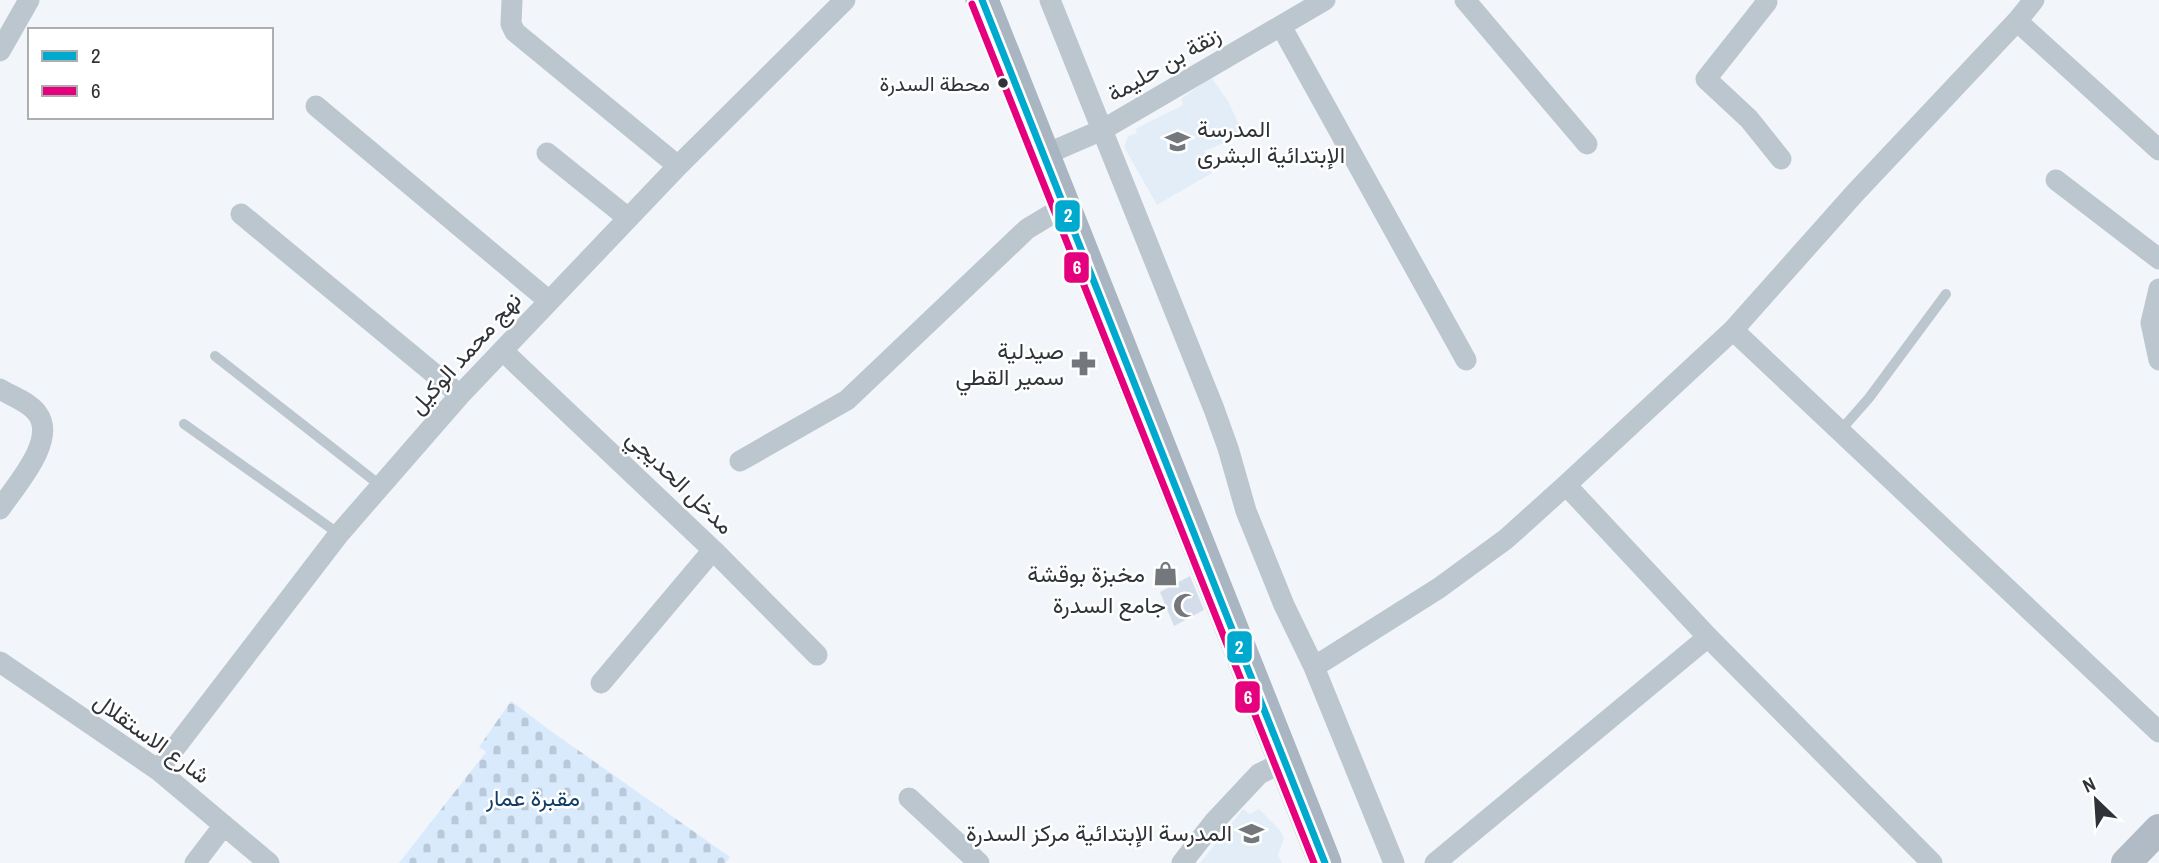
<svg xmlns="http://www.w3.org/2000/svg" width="2159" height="863" viewBox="0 0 2159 863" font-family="'Archivo Narrow',Vazirmatn,sans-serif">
<defs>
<pattern id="cemetery-stones" width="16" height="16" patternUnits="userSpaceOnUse" patternTransform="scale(1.75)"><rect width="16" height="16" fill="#d8eafc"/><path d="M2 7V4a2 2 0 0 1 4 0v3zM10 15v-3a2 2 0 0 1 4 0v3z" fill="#bac9d9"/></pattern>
</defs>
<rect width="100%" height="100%" fill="#f2f6fa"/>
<path fill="#e3edf8" d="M 1211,77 L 1228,101 L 1244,135 L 1204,151 L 1212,173 L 1157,205 L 1124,147 L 1128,136 L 1137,133 L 1135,129 L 1183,105 L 1181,99 Z
M 1243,809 L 1250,814 L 1259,809 L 1279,829 L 1284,838 L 1278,855 L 1282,863 L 1200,863 Z"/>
<path fill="url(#cemetery-stones)" d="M 511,701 L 548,729 L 730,857 L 726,863 L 399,863 L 486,752 L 479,747 Z"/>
<path fill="#d3deea" d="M 1190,576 L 1204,610 L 1174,626 L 1160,592 Z"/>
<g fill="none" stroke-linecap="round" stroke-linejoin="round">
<path stroke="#bcc6cf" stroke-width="10" d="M 215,356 L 381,486
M 184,424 L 339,534
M 1840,431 L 1869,398 L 1946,294"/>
<path stroke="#bcc6cf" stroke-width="21" d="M 512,0 L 511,24 L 515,32 L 678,166
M 1050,0 L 1214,409 L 1228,448 L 1246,511 L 1284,605 L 1314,667 L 1394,863
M 1465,0 L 1587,144
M 1765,0 L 1767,2 L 1706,79 L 1749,119 L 1781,159
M 2017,21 L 2159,150
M 1281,26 L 1466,360
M 0,51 L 29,0
M 316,106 L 549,301
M 547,153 L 628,218
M 1044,155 L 1102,130 L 1325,0
M 2056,180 L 2159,259
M 241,214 L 460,395
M 2159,289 L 2151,323 L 2159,360
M 1733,330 L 2159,732
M 503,351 L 713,550 L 817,655
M 0,389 C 11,396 29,402 37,413 C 58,440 15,486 0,509
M 740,461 L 847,400 L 1027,229 L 1065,206
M 1566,485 L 1708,637 L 1932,863
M 0,662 L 158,770 L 269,863
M 1314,667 L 1439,588 L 1506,539 L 1566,485 L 1733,330 L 1855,193 L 2017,21 L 2034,0
M 601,683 L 713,550
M 158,770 L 339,534 L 460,395 L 678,166 L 845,0
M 909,798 L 979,863
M 195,863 L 224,825
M 1182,863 L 1214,822 L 1259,774 L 1285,761
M 1435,863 L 1708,637"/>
<path stroke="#b1bbc6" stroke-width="30" d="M 2126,863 L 2159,829"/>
<path stroke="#a9b5c0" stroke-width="33" d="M 982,0 L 1325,863"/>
<defs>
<path id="bus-1" d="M 982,0 L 1325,863"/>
<path id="bus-2" d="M 972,4 L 1314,863"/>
</defs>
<use href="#bus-1" stroke="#fff" stroke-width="12"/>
<use href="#bus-2" stroke="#fff" stroke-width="12"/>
<use href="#bus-1" stroke="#00a9ce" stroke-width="7"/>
<use href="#bus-2" stroke="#e5007d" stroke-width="7"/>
</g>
<defs>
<symbol id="school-bare" viewBox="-9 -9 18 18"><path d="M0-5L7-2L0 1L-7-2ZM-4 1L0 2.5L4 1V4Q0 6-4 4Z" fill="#74787c" stroke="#fff" stroke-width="2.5" paint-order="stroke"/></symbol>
<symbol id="pharmacy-bare" viewBox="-9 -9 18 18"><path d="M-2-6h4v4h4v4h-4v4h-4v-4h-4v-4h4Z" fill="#74787c" stroke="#fff" stroke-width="2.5" paint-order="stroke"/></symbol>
<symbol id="shop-bare" viewBox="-9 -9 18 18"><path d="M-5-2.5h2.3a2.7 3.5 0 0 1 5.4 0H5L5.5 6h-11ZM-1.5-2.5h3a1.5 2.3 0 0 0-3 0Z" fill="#74787c" stroke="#fff" stroke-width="2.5" paint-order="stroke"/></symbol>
<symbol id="mosque-bare" viewBox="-9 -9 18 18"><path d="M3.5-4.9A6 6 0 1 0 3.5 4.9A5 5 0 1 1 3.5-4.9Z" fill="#74787c" stroke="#fff" stroke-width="2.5" paint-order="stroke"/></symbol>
</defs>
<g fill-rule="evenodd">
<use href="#school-bare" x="1160" y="124" width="35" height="35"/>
<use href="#pharmacy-bare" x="1066" y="346" width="35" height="35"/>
<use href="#shop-bare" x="1148" y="556" width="35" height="35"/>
<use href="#mosque-bare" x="1168" y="588" width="35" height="35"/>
<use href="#school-bare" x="1234" y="816" width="35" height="35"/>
</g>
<circle fill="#303438" stroke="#fff" stroke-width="2.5" cx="1003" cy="83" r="6"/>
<g text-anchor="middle" stroke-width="5" stroke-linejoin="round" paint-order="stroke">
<g font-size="21" fill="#303438" stroke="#fff" text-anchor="end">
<text x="990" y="91">محطة السدرة</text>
</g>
<g font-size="23" fill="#303438" stroke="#fff">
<text transform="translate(1164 64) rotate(-30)" y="8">زنقة بن حليمة</text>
<text transform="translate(465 353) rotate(-48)" y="8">نهج محمد الوكيل</text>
<text transform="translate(680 482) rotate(44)" y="8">مدخل الحديجي</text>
<text transform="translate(152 738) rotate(36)" y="8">شارع الاستقلال</text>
</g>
<g font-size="23" fill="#303438" stroke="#fff" text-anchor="end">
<text x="1197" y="137" text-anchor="start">المدرسة<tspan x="1197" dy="26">الإبتدائية البشرى</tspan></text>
<text x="1064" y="359">صيدلية<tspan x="1064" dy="26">سمير القطي</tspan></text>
<text x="1145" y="582">مخبزة بوقشة</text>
<text x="1166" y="613">جامع السدرة</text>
<text x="1232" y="841">المدرسة الإبتدائية مركز السدرة</text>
</g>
<g font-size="23" fill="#113e66" stroke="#fff">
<text x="533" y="806">مقبرة عمار</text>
</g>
</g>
<g stroke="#fff" stroke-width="2.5">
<rect x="1054" y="199" width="27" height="34" rx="7" fill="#00a9ce"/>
<rect x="1063" y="251" width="27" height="33" rx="7" fill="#e5007d"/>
<rect x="1226" y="630" width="27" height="34" rx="7" fill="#00a9ce"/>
<rect x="1234" y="680" width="27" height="34" rx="7" fill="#e5007d"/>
</g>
<g font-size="19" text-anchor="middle" font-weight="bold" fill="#fff">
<text x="1068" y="222">2</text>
<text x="1077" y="274">6</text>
<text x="1239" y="654">2</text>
<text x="1248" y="704">6</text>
</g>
<rect x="28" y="28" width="245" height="91" fill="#ffffff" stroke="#acaeaf" stroke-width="2"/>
<rect x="42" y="51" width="35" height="10" fill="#00a9ce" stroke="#acaeaf" stroke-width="2"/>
<text x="91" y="63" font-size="21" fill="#303438">2</text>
<rect x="42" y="86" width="35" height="10" fill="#e5007d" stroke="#acaeaf" stroke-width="2"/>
<text x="91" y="98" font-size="21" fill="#303438">6</text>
<g transform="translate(2096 800) rotate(335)" stroke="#ffffff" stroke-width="5" paint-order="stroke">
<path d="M0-5L12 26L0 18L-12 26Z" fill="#303438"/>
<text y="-10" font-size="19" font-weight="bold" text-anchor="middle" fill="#303438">N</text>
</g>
</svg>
